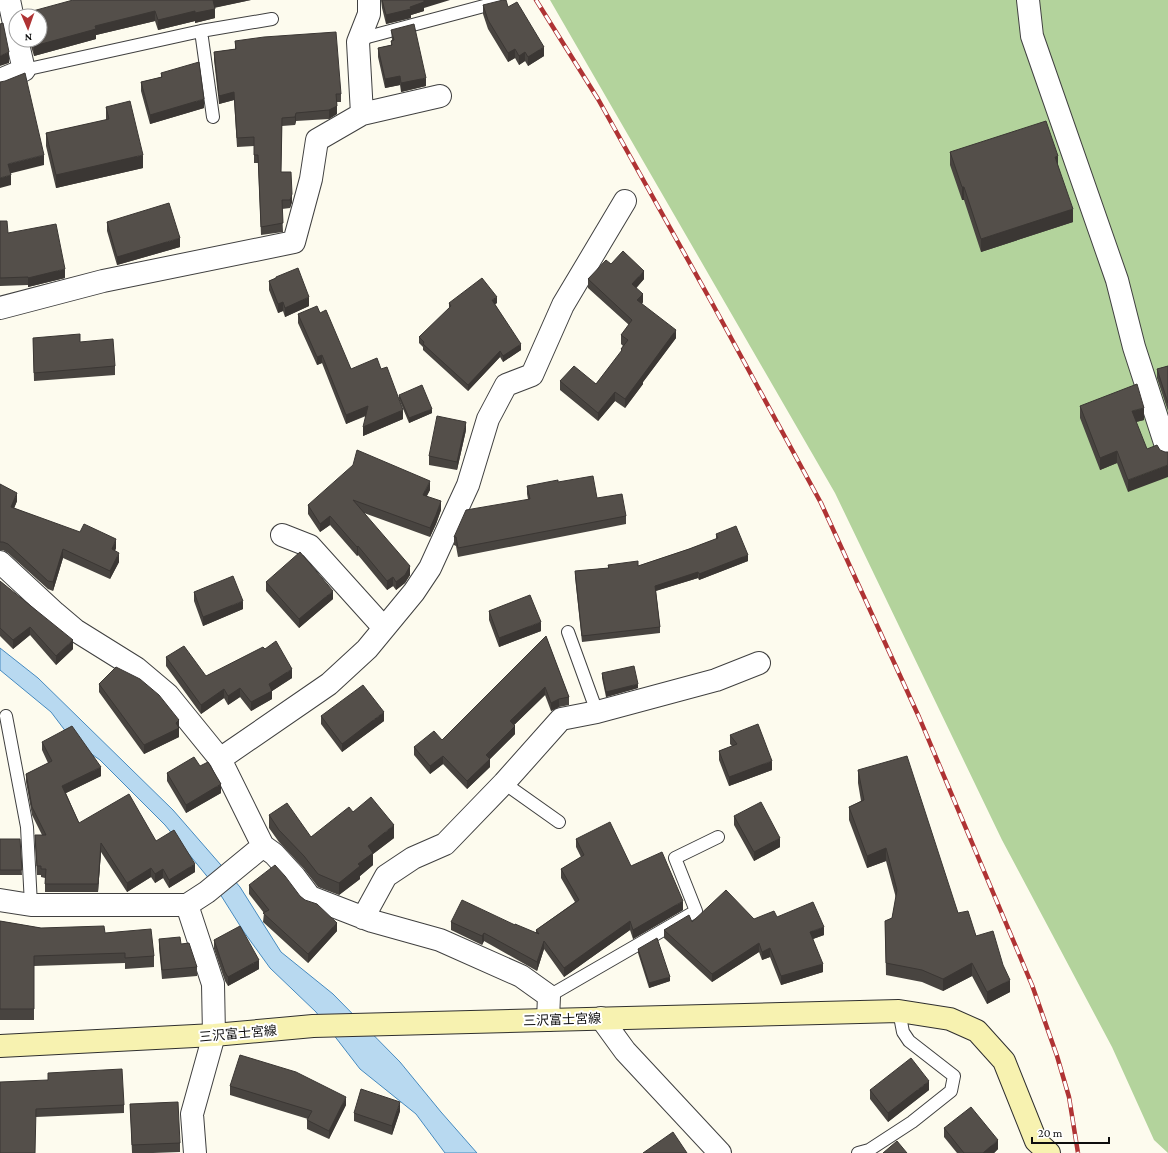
<svg xmlns="http://www.w3.org/2000/svg" width="1168" height="1153" viewBox="0 0 1168 1153" font-family="'Crimson Pro','Noto Sans JP',serif">
<rect width="100%" height="100%" fill="#fdfbee"/>
<path fill="#b3d39c" d="M 550,0 L 1168,0 L 1168,1153 L 1154,1140 L 1112,1047 L 1002,840 L 835,493 Z"/>
<path fill="#b8d9f0" stroke="#468abf" d="M 0,648 L 38,678 L 173,810 L 240,887 L 281,952 L 333,994 L 400,1062 L 441,1112 L 477,1153 L 445,1153 L 416,1114 L 360,1069 L 316,1012 L 270,968 L 244,932 L 215,886 L 165,825 L 100,760 L 73,741 L 51,712 L 0,670 Z"/>
<g fill="none" stroke-linecap="round" stroke-linejoin="round">
<defs>
<path id="lane" d="M 201,31 L 213,117
M 360,39 L 499,2
M 24,70 L 201,31 L 272,19
M 568,632 L 597,712
M 6,716 L 27,827 L 31,905
M 504,783 L 559,822
M 549,996 L 696,911 L 675,858 L 718,837
M 858,1153 L 869,1150 L 912,1122 L 951,1091 L 954,1076 L 909,1041 L 903,1032 L 899,1011"/>
<path id="street" d="M 9,0 L 16,33
M 1028,0 L 1032,36 L 1117,280 L 1134,347 L 1168,452
M 0,80 L 24,70 L 17,40
M 362,114 L 358,42 L 369,14 L 369,0
M 0,308 L 103,281 L 294,242 L 311,179 L 317,140 L 362,114 L 440,96
M 282,535 L 310,546 L 384,628
M 0,562 L 55,613 L 75,630 L 136,668 L 168,695 L 220,759 L 263,846 L 274,854 L 295,877 L 310,897 L 372,921 L 440,940 L 521,976 L 549,996 L 548,1020
M 220,759 L 329,684 L 367,649 L 414,592 L 430,568 L 456,511 L 468,485 L 488,419 L 506,385 L 532,375 L 563,305 L 625,201
M 0,900 L 31,905 L 187,905 L 213,984 L 214,1035 L 192,1114 L 195,1153
M 187,905 L 207,892 L 263,846
M 363,918 L 386,876 L 413,858 L 445,844 L 504,783 L 561,719 L 597,712 L 716,680 L 759,663
M 601,1018 L 625,1051 L 720,1153"/>
<path id="secondary" d="M 0,1046 L 214,1035 L 313,1026 L 899,1011 L 950,1019 L 977,1031 L 1004,1061 L 1036,1141 L 1049,1153"/>
</defs>
<use href="#lane" stroke="#404040" stroke-width="14"/>
<use href="#street" stroke="#404040" stroke-width="24"/>
<use href="#secondary" stroke="#2f2f2f" stroke-width="24"/>
<use href="#lane" stroke="#fff" stroke-width="12"/>
<use href="#street" stroke="#fff" stroke-width="22"/>
<use href="#secondary" stroke="#f7f2b0" stroke-width="22"/>
<defs>
<path id="rail" d="M 536,0 L 598,99 L 712,303 L 821,503 L 919,717 L 1032,985 L 1057,1056 L 1069,1097 L 1078,1153"/>
</defs>
<use href="#rail" stroke="#af3334" stroke-width="4.5"/>
<use href="#rail" stroke="#fff" stroke-width="3" stroke-dasharray="9" stroke-linecap="butt"/>
</g>
<path fill="#484440" d="M 251,0 L 214,8 L 215,18 L 195,23 L 195,21 L 158,30 L 155,21 L 96,35 L 96,39 L 34,56 L 29,40 L 40,40 L 40,16 L 29,16 L 29,12 Z
M 381,0 L 424,8 L 424,11 L 411,15 L 411,18 L 386,24 L 382,8 Z
M 483,5 L 508,7 L 544,56 L 528,66 L 525,61 L 519,65 L 515,58 L 508,62 L 488,29 L 483,14 Z
M 391,30 L 426,86 L 401,92 L 400,85 L 385,88 L 378,57 L 378,48 L 391,45 L 391,41 L 392,40 Z
M 235,41 L 341,94 L 341,102 L 337,102 L 337,114 L 329,119 L 296,121 L 295,125 L 282,126 L 281,172 L 292,202 L 290,208 L 282,209 L 283,232 L 261,235 L 258,163 L 254,163 L 254,146 L 237,147 L 234,100 L 219,104 L 214,60 L 214,52 L 235,49 Z
M 161,73 L 204,108 L 150,124 L 141,91 L 141,82 L 161,77 Z
M 106,107 L 143,168 L 56,188 L 46,146 L 46,133 L 106,120 Z
M 950,152 L 1058,165 L 1073,222 L 981,252 L 964,200 L 962,200 L 950,165 Z
M 0,221 L 8,233 L 65,278 L 28,287 L 28,285 L 0,286 Z
M 107,222 L 180,247 L 117,265 L 107,231 Z
M 611,264 L 644,279 L 636,288 L 643,302 L 642,304 L 676,338 L 643,382 L 643,384 L 625,408 L 615,401 L 598,421 L 560,390 L 560,381 L 596,384 L 621,352 L 621,349 L 623,346 L 621,344 L 621,335 L 629,325 L 588,288 L 588,279 Z
M 276,277 L 309,306 L 285,317 L 283,311 L 278,313 L 269,290 L 269,281 L 276,278 Z
M 449,303 L 497,303 L 495,304 L 521,350 L 503,362 L 500,357 L 468,391 L 423,350 L 423,347 L 419,343 L 419,337 L 449,309 Z
M 320,313 L 351,369 L 381,369 L 403,419 L 363,436 L 366,416 L 346,424 L 322,363 L 317,365 L 298,323 L 298,314 Z
M 33,338 L 80,342 L 115,366 L 115,375 L 34,381 Z
M 1168,366 L 1168,411 L 1157,378 L 1157,369 Z
M 399,395 L 432,413 L 409,423 L 399,399 Z
M 1080,406 L 1144,420 L 1136,422 L 1128,492 L 1117,463 L 1100,470 L 1080,418 Z
M 466,430 L 457,470 L 429,465 L 429,456 Z
M 0,484 L 17,501 L 14,508 L 116,548 L 115,551 L 119,562 L 110,579 L 63,558 L 53,591 L 48,589 L 8,553 L 3,550 L 0,550 Z
M 527,486 L 597,498 L 626,516 L 626,524 L 458,557 L 456,546 L 454,545 L 454,537 L 528,499 L 527,494 Z
M 430,490 L 426,496 L 441,510 L 436,524 L 430,537 L 364,513 L 410,575 L 405,583 L 396,590 L 393,586 L 387,590 L 358,555 L 357,556 L 330,525 L 320,532 L 308,514 L 308,505 Z
M 716,534 L 748,561 L 699,580 L 698,578 L 656,591 L 660,627 L 660,633 L 582,642 L 575,577 L 575,571 L 608,568 L 608,565 L 638,566 L 689,549 L 716,539 Z
M 0,581 L 73,649 L 56,665 L 30,635 L 13,649 L 0,636 Z
M 266,582 L 333,599 L 299,628 L 266,591 Z
M 194,592 L 243,609 L 203,626 L 194,601 Z
M 489,611 L 541,631 L 499,647 L 489,620 Z
M 546,636 L 569,697 L 569,705 L 559,707 L 551,711 L 545,695 L 514,725 L 515,734 L 490,759 L 490,767 L 467,789 L 443,764 L 430,774 L 414,755 L 414,747 L 442,740 Z
M 265,649 L 292,678 L 272,691 L 272,699 L 251,711 L 240,697 L 228,705 L 224,698 L 201,714 L 166,666 L 166,657 L 206,676 Z
M 602,673 L 638,688 L 606,697 L 602,678 Z
M 99,684 L 179,720 L 179,737 L 144,754 L 99,692 Z
M 321,716 L 384,721 L 342,752 L 321,724 Z
M 730,735 L 772,770 L 729,786 L 719,760 L 719,751 L 732,746 L 730,744 Z
M 42,742 L 101,776 L 66,793 L 79,823 L 156,841 L 195,872 L 169,888 L 163,878 L 155,883 L 151,877 L 127,892 L 101,852 L 98,892 L 45,892 L 45,878 L 41,877 L 41,875 L 37,875 L 35,844 L 35,835 L 42,835 L 32,815 L 26,782 L 26,774 L 48,763 L 42,750 Z
M 200,766 L 221,793 L 186,813 L 167,781 L 167,773 Z
M 858,770 L 958,913 L 976,936 L 1010,992 L 987,1004 L 972,976 L 943,991 L 922,982 L 886,975 L 885,921 L 892,918 L 896,898 L 886,861 L 867,868 L 849,820 L 849,807 L 861,801 L 858,783 Z
M 353,812 L 394,838 L 373,854 L 373,865 L 360,876 L 360,879 L 339,895 L 318,887 L 304,869 L 279,842 L 269,828 L 269,815 L 311,837 Z
M 734,816 L 780,847 L 754,861 L 734,825 Z
M 0,839 L 20,839 L 22,875 L 0,875 Z
M 576,839 L 631,866 L 683,910 L 633,939 L 630,930 L 564,977 L 544,949 L 537,971 L 484,941 L 482,945 L 451,930 L 451,922 L 515,925 L 536,933 L 536,930 L 575,902 L 561,878 L 561,869 L 581,857 L 576,847 Z
M 249,885 L 300,896 L 337,931 L 308,963 L 263,922 L 264,913 L 249,894 Z
M 777,917 L 824,935 L 813,939 L 823,972 L 781,985 L 770,957 L 762,960 L 759,952 L 712,982 L 664,938 L 664,930 L 692,922 L 754,919 Z
M 0,921 L 41,928 L 105,933 L 154,956 L 154,967 L 125,969 L 125,963 L 34,966 L 34,1020 L 0,1020 Z
M 159,939 L 181,944 L 197,967 L 197,976 L 162,979 L 159,948 Z
M 214,940 L 259,969 L 228,986 L 225,981 L 214,949 Z
M 638,949 L 670,981 L 649,988 L 638,953 Z
M 0,1082 L 124,1105 L 124,1113 L 36,1117 Z
M 230,1086 L 346,1105 L 329,1139 L 307,1129 L 307,1120 L 308,1119 L 230,1095 Z
M 870,1090 L 929,1090 L 888,1122 L 870,1099 Z
M 130,1104 L 180,1143 L 180,1152 L 153,1153 L 132,1153 Z
M 400,1111 L 392,1135 L 354,1121 L 354,1113 Z
M 944,1128 L 998,1149 L 994,1153 L 957,1153 L 944,1137 Z"/>
<path fill="#3b3734" d="M 212,0 L 251,0 L 212,8 Z
M 423,0 L 450,0 L 424,8 L 424,11 L 411,15 L 411,18 L 386,24 L 386,15 Z
M 215,9 L 215,18 L 195,23 L 195,13 Z
M 155,11 L 155,21 L 96,35 L 96,39 L 34,56 L 34,46 L 95,26 Z
M 195,11 L 195,21 L 158,30 L 158,20 Z
M 544,47 L 544,56 L 528,66 L 528,57 Z
M 515,49 L 515,58 L 508,62 L 508,53 Z
M 9,52 L 9,63 L 0,66 L 0,56 Z
M 525,52 L 525,61 L 519,65 L 519,56 Z
M 400,76 L 400,85 L 385,88 L 385,79 Z
M 426,78 L 426,86 L 401,92 L 401,83 Z
M 234,92 L 234,100 L 219,104 L 219,96 Z
M 204,99 L 204,108 L 150,124 L 150,115 Z
M 337,106 L 337,114 L 329,119 L 329,110 Z
M 296,113 L 296,121 L 295,125 L 295,117 Z
M 44,155 L 44,165 L 8,174 L 8,164 Z
M 143,155 L 143,168 L 56,188 L 56,175 Z
M 1058,156 L 1058,169 L 1055,157 Z
M 11,175 L 11,185 L 0,188 L 0,178 Z
M 962,187 L 964,187 L 964,200 L 962,200 Z
M 292,194 L 292,202 L 290,208 L 290,200 Z
M 1073,209 L 1073,222 L 981,252 L 981,239 Z
M 180,238 L 180,247 L 117,265 L 117,257 Z
M 65,269 L 65,278 L 28,287 L 28,278 Z
M 644,271 L 644,279 L 632,293 L 632,284 Z
M 643,294 L 643,302 L 637,309 L 637,300 Z
M 309,297 L 309,306 L 285,317 L 285,308 Z
M 497,297 L 497,303 L 492,306 L 492,300 Z
M 283,302 L 283,311 L 278,313 L 278,304 Z
M 676,330 L 676,338 L 643,382 L 643,384 L 625,408 L 625,399 Z
M 521,344 L 521,350 L 503,362 L 503,356 Z
M 500,351 L 500,357 L 468,391 L 468,385 Z
M 322,355 L 322,363 L 317,365 L 317,357 Z
M 615,392 L 615,401 L 598,421 L 598,413 Z
M 368,406 L 368,414 L 346,424 L 346,415 Z
M 1144,408 L 1144,420 L 1132,423 L 1132,411 Z
M 432,409 L 432,413 L 409,423 L 409,418 Z
M 403,410 L 403,419 L 363,436 L 363,427 Z
M 466,422 L 466,430 L 457,470 L 457,462 Z
M 1117,451 L 1117,463 L 1100,470 L 1100,458 Z
M 1168,465 L 1168,477 L 1128,492 L 1128,480 Z
M 430,481 L 430,490 L 423,504 L 423,495 Z
M 17,493 L 17,501 L 11,516 L 11,507 Z
M 441,501 L 441,510 L 436,524 L 430,537 L 430,528 Z
M 330,516 L 330,525 L 320,532 L 320,524 Z
M 116,539 L 116,548 L 112,557 L 112,549 Z
M 358,546 L 358,555 L 357,556 L 357,547 Z
M 63,549 L 63,558 L 53,591 L 53,582 Z
M 119,553 L 119,562 L 110,579 L 110,571 Z
M 748,555 L 748,561 L 699,580 L 699,574 Z
M 410,566 L 410,575 L 405,583 L 396,590 L 396,582 Z
M 698,572 L 698,578 L 655,591 L 655,586 Z
M 393,577 L 393,586 L 387,590 L 387,581 Z
M 333,591 L 333,599 L 299,628 L 299,619 Z
M 243,601 L 243,609 L 203,626 L 203,617 Z
M 541,622 L 541,631 L 499,647 L 499,638 Z
M 30,627 L 30,635 L 13,649 L 13,640 Z
M 73,640 L 73,649 L 56,665 L 56,656 Z
M 292,669 L 292,678 L 272,691 L 272,699 L 251,711 L 251,702 L 269,684 Z
M 638,684 L 638,688 L 606,697 L 606,692 Z
M 545,687 L 545,695 L 510,729 L 510,721 Z
M 240,688 L 240,697 L 228,705 L 228,696 Z
M 224,689 L 224,698 L 201,714 L 201,705 Z
M 559,699 L 559,707 L 551,711 L 551,703 Z
M 384,712 L 384,721 L 342,752 L 342,744 Z
M 179,720 L 179,737 L 144,754 L 144,745 Z
M 515,726 L 515,734 L 490,759 L 490,767 L 467,789 L 467,781 L 486,755 Z
M 443,756 L 443,764 L 430,774 L 430,766 Z
M 772,761 L 772,770 L 729,786 L 729,777 Z
M 101,767 L 101,776 L 62,795 L 62,786 Z
M 221,784 L 221,793 L 186,813 L 186,805 Z
M 394,825 L 394,838 L 373,854 L 373,865 L 360,876 L 360,879 L 339,895 L 339,883 L 358,864 L 368,846 Z
M 780,838 L 780,847 L 754,861 L 754,852 Z
M 101,843 L 101,852 L 98,892 L 98,884 Z
M 886,848 L 886,861 L 867,868 L 867,856 Z
M 195,864 L 195,872 L 169,888 L 169,880 Z
M 151,868 L 151,877 L 127,892 L 127,883 Z
M 163,869 L 163,878 L 155,883 L 155,874 Z
M 683,901 L 683,910 L 633,939 L 633,930 Z
M 630,921 L 630,930 L 564,977 L 564,968 Z
M 337,923 L 337,931 L 308,963 L 308,954 Z
M 824,927 L 824,935 L 810,940 L 810,932 Z
M 484,933 L 484,941 L 482,945 L 482,936 Z
M 544,941 L 544,949 L 537,971 L 537,962 Z
M 759,943 L 759,952 L 712,982 L 712,974 Z
M 770,948 L 770,957 L 762,960 L 762,952 Z
M 259,960 L 259,969 L 228,986 L 228,977 Z
M 972,963 L 972,976 L 943,991 L 943,979 Z
M 823,964 L 823,972 L 781,985 L 781,976 Z
M 670,977 L 670,981 L 649,988 L 649,983 Z
M 1010,980 L 1010,992 L 987,1004 L 987,992 Z
M 929,1081 L 929,1090 L 888,1122 L 888,1113 Z
M 346,1097 L 346,1105 L 329,1139 L 329,1131 Z
M 400,1102 L 400,1111 L 392,1135 L 392,1126 Z
M 998,1140 L 998,1149 L 994,1153 L 983,1153 Z"/>
<path fill="#544f4a" stroke="#3b3734" d="M 73,0 L 213,0 L 215,9 L 195,13 L 195,11 L 158,20 L 155,11 L 95,26 L 96,29 L 34,46 L 32,40 L 40,40 L 40,16 L 30,16 L 29,12 Z
M 382,0 L 424,0 L 424,2 L 410,7 L 411,9 L 386,15 Z
M 503,0 L 506,0 L 508,7 L 517,2 L 544,47 L 528,57 L 525,52 L 519,56 L 515,49 L 508,53 L 488,20 L 483,5 Z
M 3,23 L 9,52 L 0,56 L 0,24 Z
M 414,24 L 426,78 L 401,83 L 400,76 L 385,79 L 378,48 L 392,45 L 391,41 L 394,40 L 391,30 Z
M 336,32 L 341,94 L 336,94 L 337,106 L 329,110 L 296,113 L 295,117 L 282,118 L 281,172 L 291,172 L 292,194 L 290,200 L 282,200 L 283,223 L 261,227 L 258,155 L 254,155 L 254,137 L 237,138 L 234,92 L 219,96 L 214,52 L 236,49 L 235,41 L 264,37 Z
M 199,62 L 204,99 L 150,115 L 141,82 L 162,77 L 161,73 Z
M 25,73 L 44,155 L 8,164 L 11,175 L 0,178 L 0,82 L 5,81 Z
M 130,101 L 143,155 L 56,175 L 46,133 L 109,119 L 106,107 Z
M 1046,121 L 1058,156 L 1055,157 L 1073,209 L 981,239 L 964,187 L 962,187 L 950,152 Z
M 169,203 L 180,238 L 117,257 L 107,222 Z
M 0,221 L 7,221 L 8,233 L 56,224 L 65,269 L 28,278 L 28,277 L 0,278 Z
M 623,251 L 644,271 L 632,284 L 643,294 L 637,300 L 676,330 L 643,375 L 625,399 L 615,392 L 598,413 L 560,381 L 574,366 L 596,384 L 622,350 L 621,349 L 628,340 L 621,335 L 632,320 L 588,279 L 606,260 L 611,264 Z
M 298,268 L 309,297 L 285,308 L 283,302 L 278,304 L 269,281 L 276,278 L 276,277 Z
M 482,278 L 497,297 L 492,300 L 521,344 L 503,356 L 500,351 L 468,385 L 423,344 L 424,342 L 419,337 L 451,306 L 449,303 Z
M 317,306 L 320,313 L 326,310 L 351,369 L 377,358 L 381,369 L 387,367 L 403,410 L 363,427 L 368,406 L 346,415 L 322,355 L 317,357 L 298,314 Z
M 80,334 L 80,342 L 113,339 L 115,366 L 34,373 L 33,338 Z
M 1168,366 L 1168,403 L 1157,369 Z
M 1137,384 L 1144,408 L 1132,411 L 1147,449 L 1157,445 L 1160,450 L 1165,452 L 1168,452 L 1168,465 L 1128,480 L 1117,451 L 1100,458 L 1080,406 Z
M 422,385 L 432,409 L 409,418 L 399,395 Z
M 437,416 L 466,422 L 457,462 L 429,456 Z
M 357,450 L 430,481 L 423,495 L 441,501 L 436,515 L 430,528 L 353,500 L 410,566 L 405,575 L 396,582 L 393,577 L 387,581 L 358,546 L 357,547 L 330,516 L 320,524 L 308,505 L 353,465 Z
M 593,476 L 597,498 L 622,494 L 626,516 L 458,548 L 456,537 L 454,537 L 466,510 L 530,499 L 527,486 L 558,480 L 558,482 Z
M 0,484 L 17,493 L 11,507 L 80,532 L 84,524 L 116,539 L 112,549 L 119,553 L 110,571 L 63,549 L 53,582 L 48,581 L 8,544 L 3,542 L 0,542 Z
M 736,526 L 748,555 L 699,574 L 698,572 L 655,586 L 660,627 L 582,636 L 575,571 L 609,568 L 608,565 L 638,561 L 638,566 L 689,549 L 718,538 L 716,534 Z
M 300,552 L 333,591 L 299,619 L 266,582 Z
M 233,576 L 243,601 L 203,617 L 194,592 Z
M 0,581 L 73,640 L 56,656 L 30,627 L 13,640 L 0,628 Z
M 530,595 L 541,622 L 499,638 L 489,611 Z
M 546,636 L 569,697 L 559,699 L 551,703 L 545,687 L 510,721 L 515,726 L 486,755 L 490,759 L 467,781 L 443,756 L 430,766 L 414,747 L 434,731 L 442,740 Z
M 276,641 L 292,669 L 269,684 L 272,691 L 251,702 L 240,688 L 228,696 L 224,689 L 201,705 L 166,657 L 184,646 L 206,676 L 263,647 L 265,649 Z
M 634,666 L 638,684 L 606,692 L 602,673 Z
M 116,667 L 140,679 L 159,695 L 179,720 L 176,723 L 179,728 L 144,745 L 99,684 Z
M 363,685 L 384,712 L 342,744 L 321,716 Z
M 758,724 L 772,761 L 729,777 L 719,751 L 737,744 L 730,735 Z
M 72,726 L 101,767 L 62,786 L 79,823 L 129,794 L 156,841 L 174,830 L 195,864 L 169,880 L 163,869 L 155,874 L 151,868 L 127,883 L 101,843 L 98,884 L 45,884 L 46,869 L 41,869 L 41,866 L 37,866 L 35,835 L 46,835 L 32,807 L 26,774 L 52,761 L 42,742 Z
M 907,756 L 958,913 L 968,911 L 976,936 L 993,931 L 1003,965 L 1010,980 L 987,992 L 972,963 L 943,979 L 922,970 L 886,963 L 885,921 L 892,918 L 897,890 L 886,848 L 867,856 L 849,807 L 864,800 L 858,770 Z
M 194,757 L 200,766 L 208,762 L 221,784 L 186,805 L 167,773 Z
M 371,797 L 394,825 L 368,846 L 373,853 L 358,864 L 360,866 L 339,883 L 318,874 L 304,856 L 279,830 L 269,815 L 287,803 L 311,837 L 349,807 L 353,812 Z
M 761,802 L 780,838 L 754,852 L 734,816 Z
M 610,822 L 631,866 L 662,852 L 683,901 L 633,930 L 630,921 L 564,968 L 544,941 L 537,962 L 484,933 L 482,936 L 451,922 L 462,900 L 515,925 L 515,924 L 539,934 L 536,930 L 579,900 L 561,869 L 584,855 L 576,839 Z
M 0,839 L 20,839 L 22,870 L 0,870 Z
M 275,865 L 285,876 L 300,896 L 305,900 L 317,904 L 337,923 L 308,954 L 263,913 L 269,910 L 249,885 Z
M 726,890 L 754,919 L 774,911 L 777,917 L 813,902 L 824,927 L 810,932 L 823,964 L 781,976 L 770,948 L 762,952 L 759,943 L 712,974 L 664,930 L 689,915 L 692,922 Z
M 0,921 L 41,928 L 104,926 L 105,933 L 151,929 L 154,956 L 125,958 L 125,953 L 34,956 L 34,1009 L 0,1009 Z
M 240,926 L 259,960 L 228,977 L 225,972 L 214,940 Z
M 180,937 L 181,944 L 189,943 L 197,967 L 162,970 L 159,939 Z
M 657,938 L 670,977 L 649,983 L 638,949 Z
M 240,1055 L 296,1072 L 346,1097 L 329,1131 L 307,1120 L 312,1111 L 230,1086 Z
M 911,1058 L 929,1081 L 888,1113 L 870,1090 Z
M 122,1069 L 124,1105 L 36,1109 L 35,1153 L 0,1153 L 0,1082 L 48,1080 L 48,1073 Z
M 361,1089 L 400,1102 L 392,1126 L 354,1113 Z
M 178,1102 L 180,1143 L 132,1145 L 130,1104 Z
M 971,1107 L 998,1140 L 983,1153 L 964,1153 L 944,1128 Z
M 673,1132 L 687,1153 L 643,1153 Z
M 897,1141 L 907,1153 L 883,1153 Z"/>
<g text-anchor="middle" stroke-width="4" stroke-linejoin="round" paint-order="stroke">
<g font-size="13" fill="#0d0d0d" stroke="#fff">
<text transform="translate(562 1019) rotate(-2)" y="5">三沢富士宮線</text>
<text transform="translate(238 1033) rotate(-5)" y="5">三沢富士宮線</text>
</g>
</g>
<g transform="translate(28 28) rotate(178)"><circle r="19" fill="#ffffff" stroke="#9e9e9e"/>
<path d="M0-3L7 15L0 10L-7 15Z" fill="#af3334"/>
<text y="-6" font-size="11" font-weight="bold" text-anchor="middle" fill="#0d0d0d">N</text>
</g>
<path d="M1032 1137v6h77v-6" fill="none" stroke="#0d0d0d" stroke-width="2"/>
<text x="1038" y="1137" font-size="12" fill="#0d0d0d" stroke="#ffffff" stroke-width="3" paint-order="stroke">20 m</text>
</svg>
